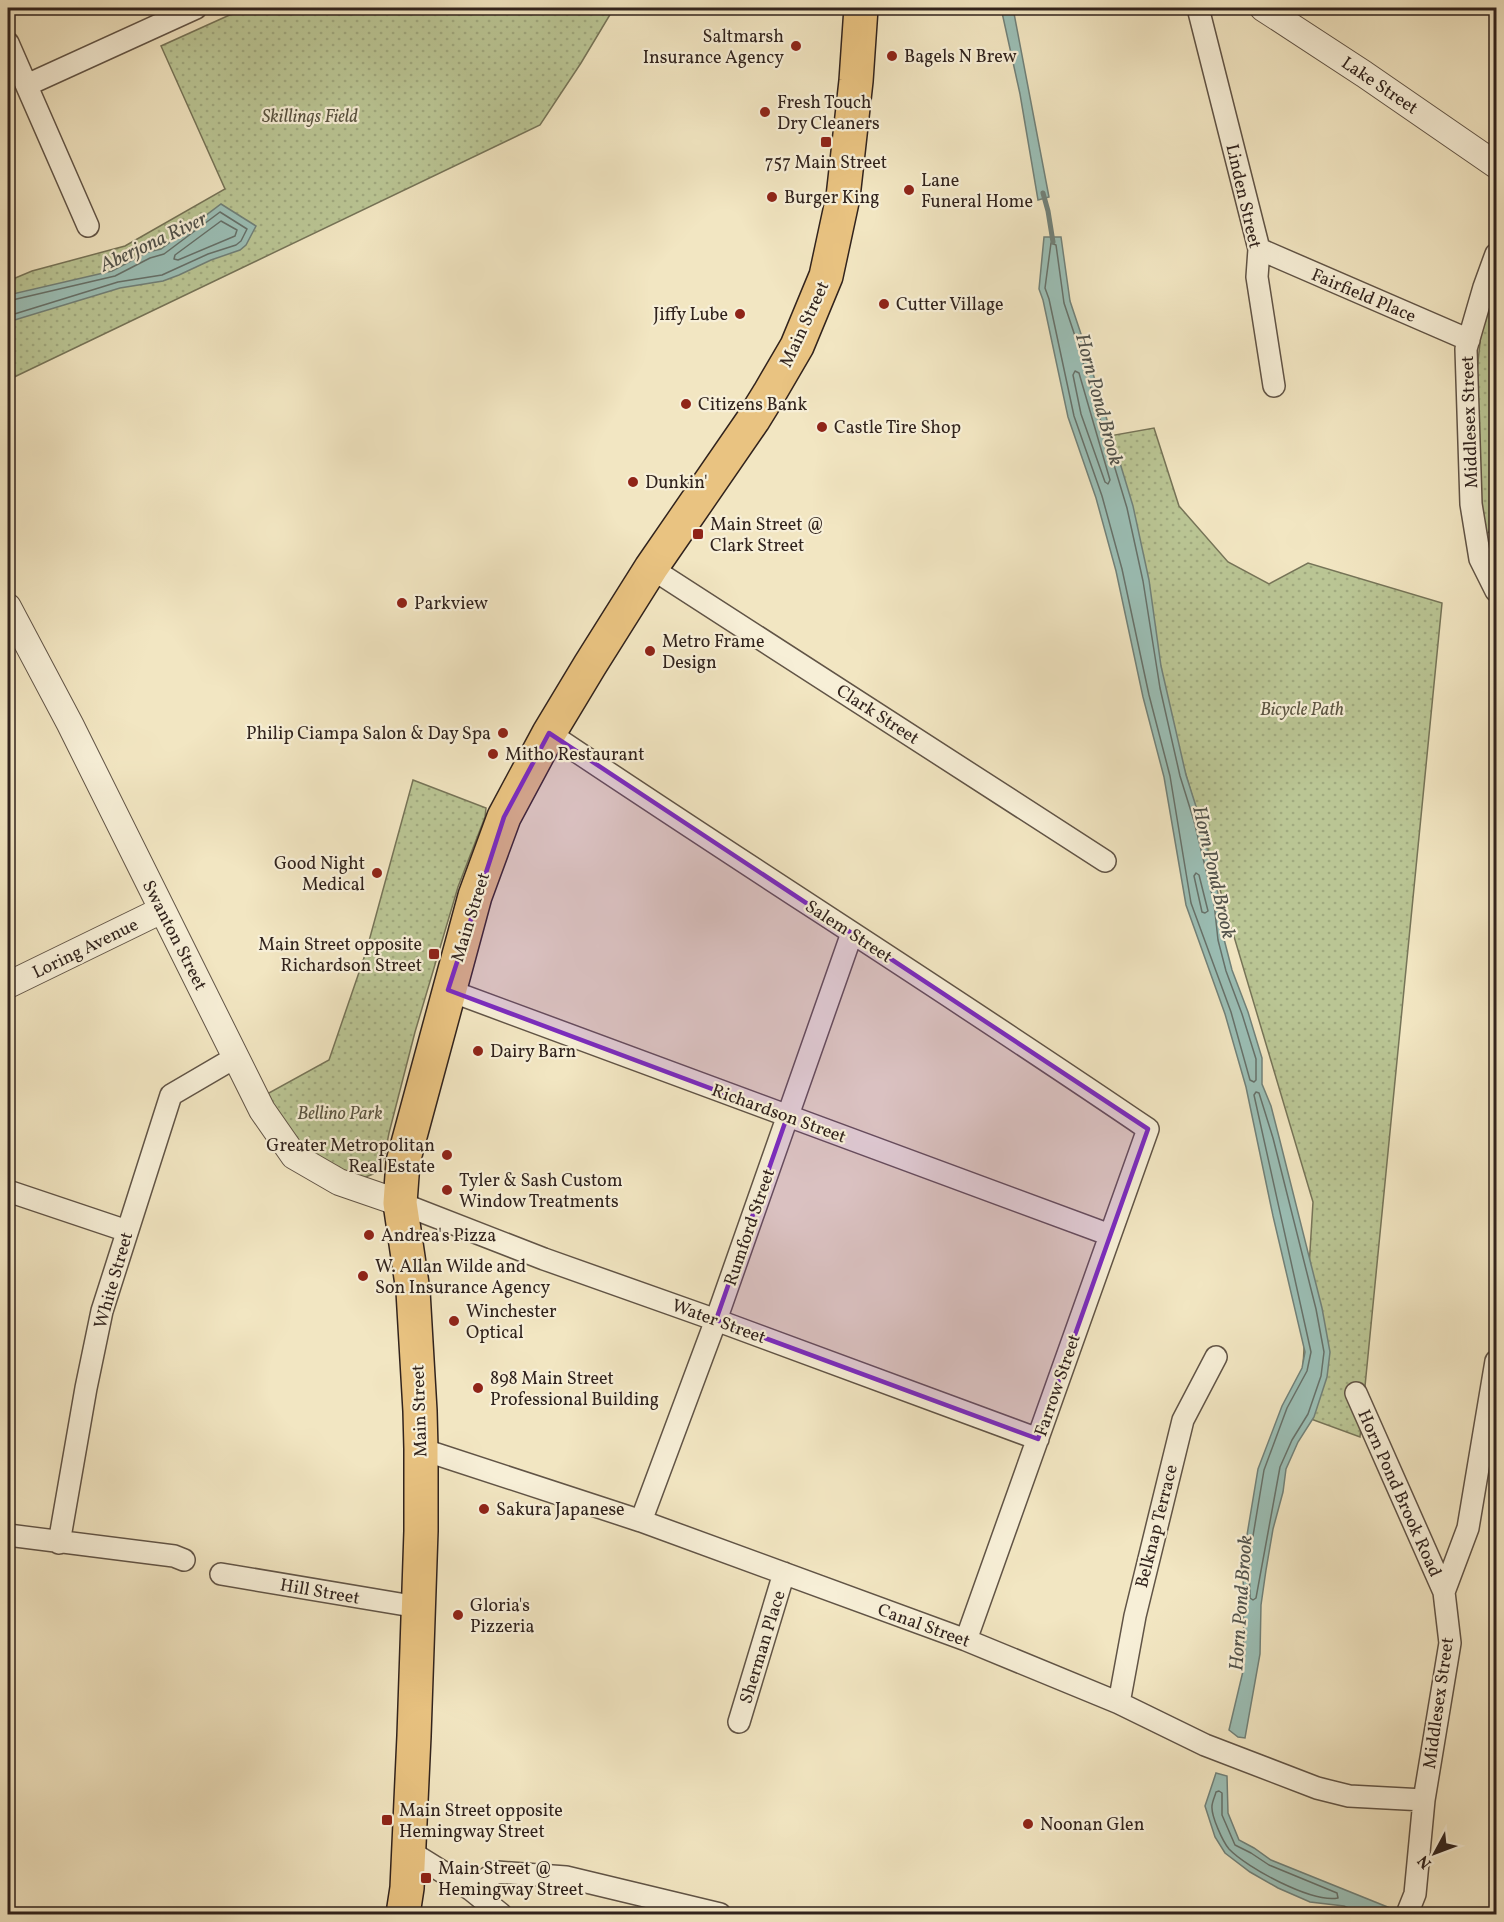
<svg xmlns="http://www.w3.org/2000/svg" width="1504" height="1922" viewBox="0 0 1504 1922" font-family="Vollkorn,serif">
<defs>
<pattern id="park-dots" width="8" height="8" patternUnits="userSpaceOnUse" patternTransform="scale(1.5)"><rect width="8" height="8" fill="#bac594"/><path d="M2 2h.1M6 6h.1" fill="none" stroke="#a0a97f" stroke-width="1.8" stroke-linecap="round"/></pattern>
</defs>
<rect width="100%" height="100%" fill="#f2e6c2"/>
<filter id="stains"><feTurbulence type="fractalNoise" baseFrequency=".00333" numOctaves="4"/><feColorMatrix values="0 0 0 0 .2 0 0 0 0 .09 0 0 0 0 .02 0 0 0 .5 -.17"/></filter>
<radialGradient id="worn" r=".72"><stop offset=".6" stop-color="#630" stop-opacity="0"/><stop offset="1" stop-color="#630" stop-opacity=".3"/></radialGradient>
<path fill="url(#park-dots)" stroke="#767458" stroke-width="1.5" d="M 233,8 L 614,8 L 581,63 L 540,125 L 8,380 L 8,281 L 32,271 L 125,246 L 225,189 L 161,46 L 234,13 Z
M 1496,289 L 1496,527 L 1483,536 L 1476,381 L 1481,333 Z
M 1154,428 L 1179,506 L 1228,562 L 1269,584 L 1308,563 L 1442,603 L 1360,1437 L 1300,1415 L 1313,1202 L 1147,644 L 1081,441 Z
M 413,780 L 486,808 L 485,817 L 458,887 L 415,1032 L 389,1133 L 384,1158 L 380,1167 L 373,1174 L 363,1178 L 353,1177 L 296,1146 L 267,1094 L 329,1060 L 366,952 Z"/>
<path fill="#9bbfb6" stroke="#718179" stroke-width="1.5" d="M 1001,8 L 1013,8 L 1049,197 L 1038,200 L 1020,94 Z
M 221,204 L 256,226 L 246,245 L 240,250 L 211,260 L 179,275 L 163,281 L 120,288 L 8,322 L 8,295 L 112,271 L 148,252 L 161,249 Z
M 1044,237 L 1061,237 L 1070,301 L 1082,337 L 1133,506 L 1149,580 L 1161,666 L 1186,775 L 1200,819 L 1220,902 L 1224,939 L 1232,970 L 1248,1012 L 1262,1058 L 1262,1084 L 1271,1106 L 1279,1137 L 1322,1308 L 1330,1352 L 1327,1377 L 1314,1417 L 1298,1442 L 1286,1469 L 1283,1492 L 1273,1529 L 1266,1570 L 1261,1605 L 1260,1654 L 1245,1738 L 1238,1737 L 1229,1730 L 1244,1667 L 1243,1559 L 1258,1469 L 1282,1406 L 1302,1368 L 1305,1352 L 1273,1216 L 1246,1087 L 1225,1014 L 1186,905 L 1164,777 L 1143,697 L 1116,571 L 1096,498 L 1068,417 L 1043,300 L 1039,289 Z
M 1216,1773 L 1227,1776 L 1228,1813 L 1239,1840 L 1254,1848 L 1271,1860 L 1390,1908 L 1387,1914 L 1357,1912 L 1344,1906 L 1310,1902 L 1278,1888 L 1250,1872 L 1225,1853 L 1215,1837 L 1205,1806 Z"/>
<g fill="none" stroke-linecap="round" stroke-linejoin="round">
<path stroke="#66716a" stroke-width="1.5" d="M 221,221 L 237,230 L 235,236 L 178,260 L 174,259 L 175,255 Z
M 1051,243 L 1056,245 L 1064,303 L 1076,339 L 1127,508 L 1143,581 L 1160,688 L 1180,776 L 1194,821 L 1214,903 L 1218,940 L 1226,971 L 1242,1014 L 1256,1059 L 1256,1080 L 1254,1082 L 1250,1080 L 1231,1012 L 1191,903 L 1170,776 L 1149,695 L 1122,569 L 1102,496 L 1074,416 L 1049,299 L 1045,288 Z
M 8,301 L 115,276 L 150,258 L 164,254 L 220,212 L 247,229 L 241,241 L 236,245 L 208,254 L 162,275 L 118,282 L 8,316
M 1075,371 L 1079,373 L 1110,480 L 1108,484 L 1105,482 L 1081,414 L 1073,375 Z
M 1196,873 L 1199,875 L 1208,911 L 1205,913 L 1202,912 L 1194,876 Z
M 1256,1092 L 1259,1093 L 1273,1138 L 1316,1309 L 1324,1352 L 1321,1376 L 1308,1414 L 1292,1440 L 1280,1467 L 1256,1598 L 1253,1600 L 1250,1598 L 1249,1560 L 1264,1470 L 1287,1408 L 1307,1371 L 1311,1352 L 1254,1095 Z
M 1219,1791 L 1222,1793 L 1222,1815 L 1235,1845 L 1251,1853 L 1269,1865 L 1337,1893 L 1338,1898 C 1312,1903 1247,1868 1229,1849 C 1223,1842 1211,1816 1212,1806 C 1212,1802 1215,1796 1216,1792 Z"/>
<path stroke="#718179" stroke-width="5" d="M 1043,193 L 1048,211 L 1053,242"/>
<defs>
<path id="minor" d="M 1198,8 L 1259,249 L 1257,277 L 1274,386
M 8,43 L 88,226
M 27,85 L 196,8
M 1259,249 L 1469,340
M 1496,254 L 1484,287 L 1466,349 L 1471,504 L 1480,559 L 1496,591
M 651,568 L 1105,861
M 549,733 C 748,867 950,994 1148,1129 L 966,1640
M 448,990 L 1110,1235
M 8,1191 L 127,1231
M 400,1203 L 544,1259 L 716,1320 L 1038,1439
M 1356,1393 L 1444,1592
M 421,1449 L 641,1521 L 966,1640 L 1119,1703 L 1205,1745 L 1317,1788 L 1349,1796 L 1424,1800
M 641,1521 L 716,1320 L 852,933
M 8,1535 L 174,1556 L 184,1560
M 59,1543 L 86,1388 L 102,1311 L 171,1095 L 236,1057
M 221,1574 L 418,1607
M 1119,1703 L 1135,1616 L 1183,1420 L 1216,1357
M 739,1722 L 784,1573
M 409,1851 L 470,1889 L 501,1914
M 470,1889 L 497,1872 L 566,1877 L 720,1914
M 1407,1914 L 1415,1894 L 1424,1800 L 1450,1643 L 1444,1592 L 1468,1528 L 1496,1361"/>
<path id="tertiary" d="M 1263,8 L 1364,74 L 1496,165
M 8,607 L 70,724 L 262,1110 L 294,1156 L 339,1182 L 400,1203
M 8,985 L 162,910"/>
<path id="primary" d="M 403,1914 L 407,1888 L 414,1736 L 421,1531 L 421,1449 L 420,1411 L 413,1291 L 400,1203 L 403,1162 L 475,896 L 504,817 L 549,733 L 590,665 L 651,568 L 753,420 L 769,394 L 797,346 L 826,276 L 843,197 L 856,81 L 861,8"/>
</defs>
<use href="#minor" stroke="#615446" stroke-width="24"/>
<use href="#tertiary" stroke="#615446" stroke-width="28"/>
<use href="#primary" stroke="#31231d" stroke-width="36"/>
<use href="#minor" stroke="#f7efd7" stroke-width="21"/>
<use href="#tertiary" stroke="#f7efd7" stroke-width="26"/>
<use href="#primary" stroke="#e9c381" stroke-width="33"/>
</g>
<path fill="#7b2cbf" fill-opacity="0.2" stroke="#7b2cbf" stroke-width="4.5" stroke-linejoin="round" d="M 549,733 L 1148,1129 L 1038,1439 L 716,1320 L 787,1117 L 448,990 L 504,817 Z"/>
<g fill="#8f2418" stroke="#f7efd7" stroke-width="2">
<circle cx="796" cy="46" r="6"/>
<circle cx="892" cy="56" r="6"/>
<circle cx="765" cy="112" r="6"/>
<rect x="820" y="136" width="12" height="12" rx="3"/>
<circle cx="909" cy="190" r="6"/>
<circle cx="772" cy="197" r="6"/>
<circle cx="884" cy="304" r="6"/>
<circle cx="740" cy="314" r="6"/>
<circle cx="686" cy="404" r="6"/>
<circle cx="822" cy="427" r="6"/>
<circle cx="633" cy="482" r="6"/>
<rect x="692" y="528" width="12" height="12" rx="3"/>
<circle cx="402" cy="603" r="6"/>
<circle cx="650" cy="651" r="6"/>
<circle cx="503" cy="733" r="6"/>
<circle cx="493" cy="754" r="6"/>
<circle cx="377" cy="873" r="6"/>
<rect x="428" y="948" width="12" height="12" rx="3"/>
<circle cx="478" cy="1051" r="6"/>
<circle cx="447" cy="1155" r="6"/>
<circle cx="447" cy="1190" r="6"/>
<circle cx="369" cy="1235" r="6"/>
<circle cx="363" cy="1276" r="6"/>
<circle cx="454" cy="1321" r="6"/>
<circle cx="478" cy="1388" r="6"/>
<circle cx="484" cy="1509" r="6"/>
<circle cx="458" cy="1615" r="6"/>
<rect x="381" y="1814" width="12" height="12" rx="3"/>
<circle cx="1028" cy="1824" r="6"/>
<rect x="420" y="1872" width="12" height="12" rx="3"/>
</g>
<g text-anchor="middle" stroke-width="4.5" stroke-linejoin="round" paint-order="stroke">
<g font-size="18" fill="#31231d" stroke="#f7efd7" text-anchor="start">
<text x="784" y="42" text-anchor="end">Saltmarsh<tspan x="784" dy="21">Insurance Agency</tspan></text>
<text x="904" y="62">Bagels N Brew</text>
<text x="777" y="108">Fresh Touch<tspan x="777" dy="21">Dry Cleaners</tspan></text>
<text x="826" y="168" text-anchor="middle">757 Main Street</text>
<text x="921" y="186">Lane<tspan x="921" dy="21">Funeral Home</tspan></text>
<text x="784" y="203">Burger King</text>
<text x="896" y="310">Cutter Village</text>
<text x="728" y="320" text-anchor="end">Jiffy Lube</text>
<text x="698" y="410">Citizens Bank</text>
<text x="834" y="433">Castle Tire Shop</text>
<text x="645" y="488">Dunkin'</text>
<text x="710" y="530">Main Street @<tspan x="710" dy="21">Clark Street</tspan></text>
<text x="414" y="609">Parkview</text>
<text x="662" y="647">Metro Frame<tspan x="662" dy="21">Design</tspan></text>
<text x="491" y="739" text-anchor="end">Philip Ciampa Salon &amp; Day Spa</text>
<text x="505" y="760">Mitho Restaurant</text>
<text x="365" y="869" text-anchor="end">Good Night<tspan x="365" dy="21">Medical</tspan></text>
<text x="422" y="950" text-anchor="end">Main Street opposite<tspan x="422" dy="21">Richardson Street</tspan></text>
<text x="490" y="1057">Dairy Barn</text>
<text x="435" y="1151" text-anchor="end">Greater Metropolitan<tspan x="435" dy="21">Real Estate</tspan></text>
<text x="459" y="1186">Tyler &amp; Sash Custom<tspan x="459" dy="21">Window Treatments</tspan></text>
<text x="381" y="1241">Andrea's Pizza</text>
<text x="375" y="1272">W. Allan Wilde and<tspan x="375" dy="21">Son Insurance Agency</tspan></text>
<text x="466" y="1317">Winchester<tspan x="466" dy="21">Optical</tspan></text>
<text x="490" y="1384">898 Main Street<tspan x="490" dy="21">Professional Building</tspan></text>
<text x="496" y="1515">Sakura Japanese</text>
<text x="470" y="1611">Gloria's<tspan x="470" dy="21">Pizzeria</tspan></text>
<text x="399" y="1816">Main Street opposite<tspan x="399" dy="21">Hemingway Street</tspan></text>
<text x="1040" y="1830">Noonan Glen</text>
<text x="438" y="1874">Main Street @<tspan x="438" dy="21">Hemingway Street</tspan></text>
</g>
<g font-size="18" fill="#31231d" stroke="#f7efd7">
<text transform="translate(1380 85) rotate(34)" y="6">Lake Street</text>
<text transform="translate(1244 196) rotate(77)" y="6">Linden Street</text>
<text transform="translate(1364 295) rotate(23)" y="6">Fairfield Place</text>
<text transform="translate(804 324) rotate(-65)" y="6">Main Street</text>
<text transform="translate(1469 422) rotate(-92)" y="6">Middlesex Street</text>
<text transform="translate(878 714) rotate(33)" y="6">Clark Street</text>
<text transform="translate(470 917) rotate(-73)" y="6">Main Street</text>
<text transform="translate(849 931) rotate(33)" y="6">Salem Street</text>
<text transform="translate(175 935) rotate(63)" y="6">Swanton Street</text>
<text transform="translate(85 948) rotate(-26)" y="6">Loring Avenue</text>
<text transform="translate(779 1113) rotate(20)" y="6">Richardson Street</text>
<text transform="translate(749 1227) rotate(-71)" y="6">Rumford Street</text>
<text transform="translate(113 1280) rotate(-74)" y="6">White Street</text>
<text transform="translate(719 1321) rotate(20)" y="6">Water Street</text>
<text transform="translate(1057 1385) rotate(-71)" y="6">Farrow Street</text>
<text transform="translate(419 1411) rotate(-92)" y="6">Main Street</text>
<text transform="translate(1400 1493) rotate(66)" y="6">Horn Pond Brook Road</text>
<text transform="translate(1156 1526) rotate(-76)" y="6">Belknap Terrace</text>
<text transform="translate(320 1591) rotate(10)" y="6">Hill Street</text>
<text transform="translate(924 1625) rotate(20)" y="6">Canal Street</text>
<text transform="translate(762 1647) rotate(-73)" y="6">Sherman Place</text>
<text transform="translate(1438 1703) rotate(-82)" y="6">Middlesex Street</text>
</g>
<g font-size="18" font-style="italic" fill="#5a5441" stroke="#f7efd7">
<text x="310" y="122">Skillings Field</text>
<text x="1302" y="715">Bicycle Path</text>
<text x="340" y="1119">Bellino Park</text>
</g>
<g font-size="20" font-style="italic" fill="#51524b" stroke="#f7efd7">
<text transform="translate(153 241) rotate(-25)" y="7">Aberjona River</text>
<text transform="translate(1100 399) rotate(75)" y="7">Horn Pond Brook</text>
<text transform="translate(1215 872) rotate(77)" y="7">Horn Pond Brook</text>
<text transform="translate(1240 1603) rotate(-86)" y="7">Horn Pond Brook</text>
</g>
</g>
<rect width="1504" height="1922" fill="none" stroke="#f2e6c2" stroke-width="30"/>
<rect x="9" y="9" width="1486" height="1904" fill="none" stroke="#31231d" stroke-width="3"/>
<rect x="15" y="15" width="1474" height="1892" fill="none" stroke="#31231d" stroke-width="1.5"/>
<g transform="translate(1435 1853) rotate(229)" stroke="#f7efd7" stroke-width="4.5" paint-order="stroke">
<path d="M0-4.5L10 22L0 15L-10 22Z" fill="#31231d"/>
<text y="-9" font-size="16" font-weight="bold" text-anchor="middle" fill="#31231d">N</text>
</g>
<rect width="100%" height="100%" filter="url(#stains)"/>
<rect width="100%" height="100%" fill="url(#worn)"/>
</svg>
